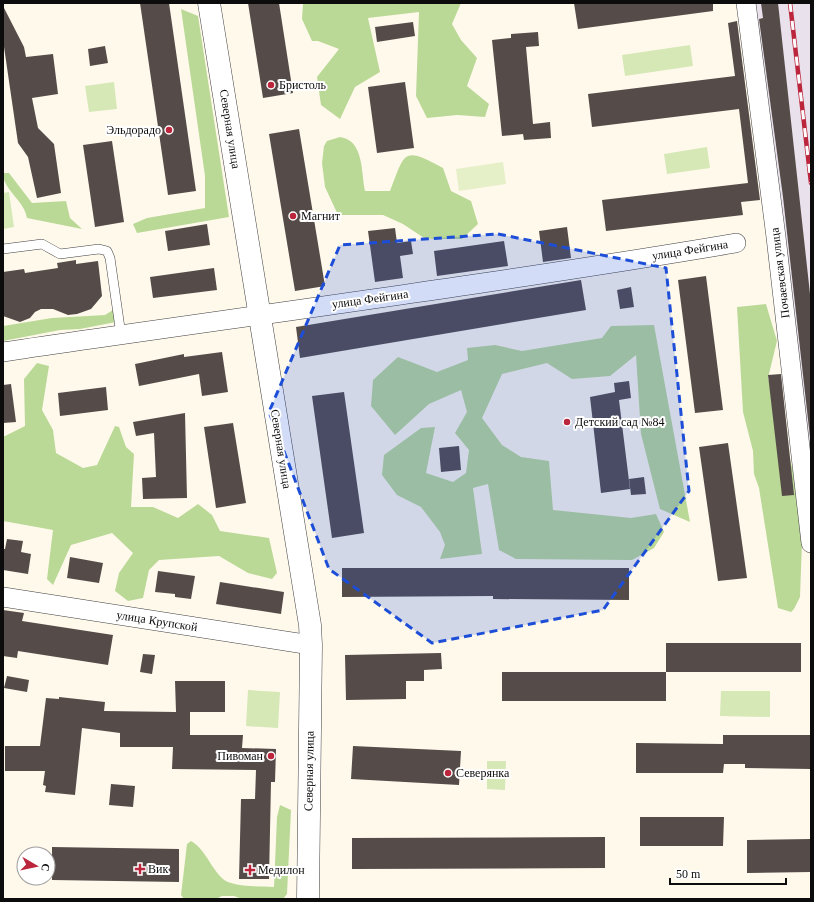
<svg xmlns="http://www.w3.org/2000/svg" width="814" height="902" viewBox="0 0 814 902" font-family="Georgia,serif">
<rect width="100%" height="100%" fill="#fff9ec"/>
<path fill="#e9e1eb" d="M 751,3 L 811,3 L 811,513 Z"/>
<path fill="#d5e8b6" d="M 690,45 L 693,66 L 625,76 L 622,55 Z
M 114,82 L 117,109 L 89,112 L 85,86 Z
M 707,147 L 710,168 L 667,174 L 664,154 Z
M 9,192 L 14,227 L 3,229 L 3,193 Z
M 248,690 L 280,692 L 278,728 L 246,726 Z
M 721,691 L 770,691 L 770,717 L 720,716 Z
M 487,761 L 506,761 L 505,790 L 487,789 Z"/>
<path fill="#bbd996" d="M 303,3 L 461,3 L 452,24 L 461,40 L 477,58 L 467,86 L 489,104 L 485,117 L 457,115 L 427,118 L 416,96 L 419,12 L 368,18 L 380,72 L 355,87 L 340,119 L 321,105 L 317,77 L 339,49 L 318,41 L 312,41 L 302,19 Z
M 181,9 L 198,16 L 229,217 L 137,233 L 133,224 L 147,218 L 205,208 L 205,176 Z
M 340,137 C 364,140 361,172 365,191 L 390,191 C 405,153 402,145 443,168 L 451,191 L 471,201 L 478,224 L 462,239 L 433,239 L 424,238 L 403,224 L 383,215 L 338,215 L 325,187 L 322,163 L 324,146 L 327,141 Z
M 3,173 L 9,173 L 32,203 L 66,201 L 70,218 L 82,229 L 27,218 C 24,200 3,190 3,173 Z
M 766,304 L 777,341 L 768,378 L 795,478 L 802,542 L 800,597 L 794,609 L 791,612 L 778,608 L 759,488 L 754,474 L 753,451 L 743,412 L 737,307 Z
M 113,310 L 116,322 L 80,329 L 60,330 L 3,341 L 3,326 L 52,318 L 105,315 Z
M 654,325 L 690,522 L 660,509 L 641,434 L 636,355 L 610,376 L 572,379 L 547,363 L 502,374 L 482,418 L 502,445 L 521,457 L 549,461 L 553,510 L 631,518 L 656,514 L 664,532 L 654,548 L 632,560 L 516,559 L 499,550 L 488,484 L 473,488 L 482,554 L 440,559 L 445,545 L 440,532 L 421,507 L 397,495 L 382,475 L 384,455 L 421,428 L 435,427 L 426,473 L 453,482 L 466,473 L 469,450 L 455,433 L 467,412 L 461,390 L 429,404 L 395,435 L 371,406 L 373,380 L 398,357 L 437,372 L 468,360 L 467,348 L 495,345 L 522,351 L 602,338 L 611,326 Z
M 37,363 L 49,366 L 42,410 L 53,430 L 56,453 L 83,468 L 97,465 L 115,426 L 119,427 L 126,447 L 134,454 L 131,507 L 153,507 L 178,518 L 198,504 L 212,515 L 220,531 L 269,538 L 277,573 L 272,579 L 248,573 L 219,556 L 159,560 L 149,570 L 143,598 L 128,601 L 115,591 L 119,573 L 133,553 L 112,533 L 71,545 L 53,585 L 47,579 L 53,530 L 3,521 L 3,437 L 25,426 L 24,379 Z
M 280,805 L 291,810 L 287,894 L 283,899 L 242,899 L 234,896 L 222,896 L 216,899 L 184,899 L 181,895 L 187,844 L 191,841 C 208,850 214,879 231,883 C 244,887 261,886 274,887 L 277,817 Z"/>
<path fill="#e6f0c8" d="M 503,162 L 506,184 L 459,191 L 456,169 Z"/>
<path fill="#554c49" d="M 140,3 L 169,3 L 196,191 L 168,195 Z
M 248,3 L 279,3 L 293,93 L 263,98 Z
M 574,3 L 713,3 L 713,11 L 578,29 Z
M 761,3 L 778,3 L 811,303 L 811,446 L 783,197 L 759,19 L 763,18 Z
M 3,6 L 24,47 L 26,57 L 53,54 L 58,94 L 32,98 L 38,128 L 54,144 L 61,193 L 37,198 L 28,157 L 18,143 L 3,40 Z
M 737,21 L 760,200 L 741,202 L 743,215 L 606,231 L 602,200 L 748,183 L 739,109 L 592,127 L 588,94 L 735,76 L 728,23 Z
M 413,22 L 415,36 L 377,42 L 375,27 Z
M 538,32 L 539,46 L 526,47 L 533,124 L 550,122 L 551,138 L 524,140 L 523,134 L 502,136 L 492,40 L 511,38 L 511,34 Z
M 105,46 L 108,63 L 90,66 L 88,49 Z
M 405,82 L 414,148 L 377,153 L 368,87 Z
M 299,129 L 325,286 L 295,291 L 269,134 Z
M 112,141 L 124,222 L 95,227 L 83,145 Z
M 207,224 L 210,245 L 168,251 L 165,231 Z
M 567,227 L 571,258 L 543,262 L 539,231 Z
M 395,228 L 397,243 L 411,241 L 413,254 L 400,256 L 403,278 L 375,282 L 368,231 Z
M 504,241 L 508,266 L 437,276 L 434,251 Z
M 76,260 L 76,264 L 98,261 L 102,296 L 91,309 L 77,314 L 68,315 L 53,309 L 41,309 L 35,312 L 30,318 L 20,322 L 3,316 L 3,272 L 24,269 L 25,273 L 58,268 L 57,263 Z
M 214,268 L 217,290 L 153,298 L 150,277 Z
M 706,276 L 723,410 L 695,413 L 678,280 Z
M 581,280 L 586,310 L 300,358 L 296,327 Z
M 631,287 L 634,307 L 620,309 L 617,290 Z
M 222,352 L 228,392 L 202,396 L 199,374 L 139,386 L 135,364 L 184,354 L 184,357 Z
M 781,374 L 794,495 L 782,496 L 768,375 Z
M 629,381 L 631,398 L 619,400 L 630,489 L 601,493 L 590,397 L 615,392 L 614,383 Z
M 11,384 L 16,422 L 3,423 L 3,385 Z
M 106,387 L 108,410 L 60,416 L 58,393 Z
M 344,392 L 364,533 L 332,538 L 312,396 Z
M 185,413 L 187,498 L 143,499 L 142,478 L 156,477 L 154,433 L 136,436 L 133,422 Z
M 233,423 L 246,503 L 216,508 L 204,427 Z
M 728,443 L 747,578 L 718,581 L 699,447 Z
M 459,446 L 461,470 L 441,472 L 439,448 Z
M 644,477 L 646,494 L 631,495 L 629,479 Z
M 7,539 L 23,541 L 21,552 L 31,554 L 28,574 L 3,570 L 3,549 L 5,549 Z
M 70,557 L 103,563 L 99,583 L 67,578 Z
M 342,568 L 629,568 L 629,600 L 493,599 L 493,596 L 342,597 Z
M 158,571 L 195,576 L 191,599 L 175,597 L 175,594 L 155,592 Z
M 220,582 L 284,592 L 281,614 L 216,604 Z
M 3,610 L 24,613 L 22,621 L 113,635 L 108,665 L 18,651 L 17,658 L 3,656 Z
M 666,643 L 801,643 L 801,672 L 666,672 Z
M 441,653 L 442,669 L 424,670 L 424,681 L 406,681 L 406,699 L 346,700 L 345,655 Z
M 143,654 L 155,655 L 152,674 L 140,672 Z
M 502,672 L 666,672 L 666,701 L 502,701 Z
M 7,676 L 29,680 L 27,692 L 4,688 Z
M 175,681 L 225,681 L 225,712 L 190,712 L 190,735 L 243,735 L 242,748 L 276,749 L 275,782 L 271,782 L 269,879 L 239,879 L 241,799 L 255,799 L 256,770 L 172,769 L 173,747 L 120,747 L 120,733 L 82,728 L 75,795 L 45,792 L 46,786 L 43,785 L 45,771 L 5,771 L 5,746 L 40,746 L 46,698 L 59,699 L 59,697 L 105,702 L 104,711 L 176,712 Z
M 723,735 L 811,735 L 811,769 L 745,768 L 745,764 L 724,764 L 723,773 L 636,773 L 636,743 L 723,744 Z
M 353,746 L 461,751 L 459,785 L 351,779 Z
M 111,784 L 135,786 L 133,807 L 109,805 Z
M 640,817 L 724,817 L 723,846 L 640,846 Z
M 605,837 L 605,868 L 352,869 L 352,838 Z
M 811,839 L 811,872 L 747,873 L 747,840 Z
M 52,847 L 179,849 L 179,882 L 52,880 Z"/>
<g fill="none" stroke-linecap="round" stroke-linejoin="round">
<defs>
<path id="service" d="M 3,249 L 42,244 L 60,254 L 99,249 L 107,251 L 110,258 L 121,335"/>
<path id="minor" d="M 746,3 L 776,237 L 811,543
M 3,352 C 248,316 493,284 736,243
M 3,597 L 311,645"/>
<path id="tertiary" d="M 209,3 L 310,625 L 311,645 L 308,899"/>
</defs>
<use href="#service" stroke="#3f3f3f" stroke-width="10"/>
<use href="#minor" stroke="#3f3f3f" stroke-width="20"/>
<use href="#tertiary" stroke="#3f3f3f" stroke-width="23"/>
<use href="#service" stroke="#fff" stroke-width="9"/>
<use href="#minor" stroke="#fff" stroke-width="19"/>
<use href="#tertiary" stroke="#fff" stroke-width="22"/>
<defs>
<path id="rail" d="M 790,3 L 811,183"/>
</defs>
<use href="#rail" stroke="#bb263c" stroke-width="4.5"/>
<use href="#rail" stroke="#fff" stroke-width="3" stroke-dasharray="9" stroke-linecap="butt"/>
</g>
<path fill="#1d4ed8" fill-opacity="0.2" stroke="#1d4ed8" stroke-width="3" stroke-dasharray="8 5" stroke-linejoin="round" d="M 498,234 L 666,268 L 689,491 L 603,610 L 432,643 L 329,569 L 269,412 L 340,245 Z"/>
<g fill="#bb263c" stroke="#fff" stroke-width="1.5">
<circle cx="271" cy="85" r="4"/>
<circle cx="169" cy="130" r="4"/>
<circle cx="293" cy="216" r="4"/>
<circle cx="567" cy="422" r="4"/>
<circle cx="271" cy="756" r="4"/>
<circle cx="448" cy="773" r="4"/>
<path d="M138 863h4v4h4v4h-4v4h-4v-4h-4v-4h4z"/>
<path d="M248 864h4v4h4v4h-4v4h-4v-4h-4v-4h4z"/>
</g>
<g text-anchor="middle" stroke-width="4" stroke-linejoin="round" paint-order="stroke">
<g font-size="12" fill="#0c0c0c" stroke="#fff" text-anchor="start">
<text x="279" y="89">Бристоль</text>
<text x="161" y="134" text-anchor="end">Эльдорадо</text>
<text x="301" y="220">Магнит</text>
<text x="575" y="426">Детский сад №84</text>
<text x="263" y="760" text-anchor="end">Пивоман</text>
<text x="456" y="777">Северянка</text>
<text x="148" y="873">Вик</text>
<text x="258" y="874">Медилон</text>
</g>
<g font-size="12" fill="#0c0c0c" stroke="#fff">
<text transform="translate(230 129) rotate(81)" y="4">Северная улица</text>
<text transform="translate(690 250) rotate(-9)" y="4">улица Фейгина</text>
<text transform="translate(780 273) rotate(-97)" y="4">Почаевская улица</text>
<text transform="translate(370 299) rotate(-8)" y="4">улица Фейгина</text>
<text transform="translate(281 449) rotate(81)" y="4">Северная улица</text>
<text transform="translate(157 621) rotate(9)" y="4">улица Крупской</text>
<text transform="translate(309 771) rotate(-89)" y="4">Северная улица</text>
</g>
</g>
<rect width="814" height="902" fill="none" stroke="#0c0c0c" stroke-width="8"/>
<g transform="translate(36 866) rotate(99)"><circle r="19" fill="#ffffff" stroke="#9e9e9e"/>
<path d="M0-3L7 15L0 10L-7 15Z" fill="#bb263c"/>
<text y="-6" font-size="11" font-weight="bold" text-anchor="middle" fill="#0c0c0c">С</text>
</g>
<path d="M670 878v6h116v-6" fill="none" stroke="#0c0c0c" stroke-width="2"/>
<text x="676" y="878" font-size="12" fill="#0c0c0c" stroke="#ffffff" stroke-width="3" paint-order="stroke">50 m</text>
</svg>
